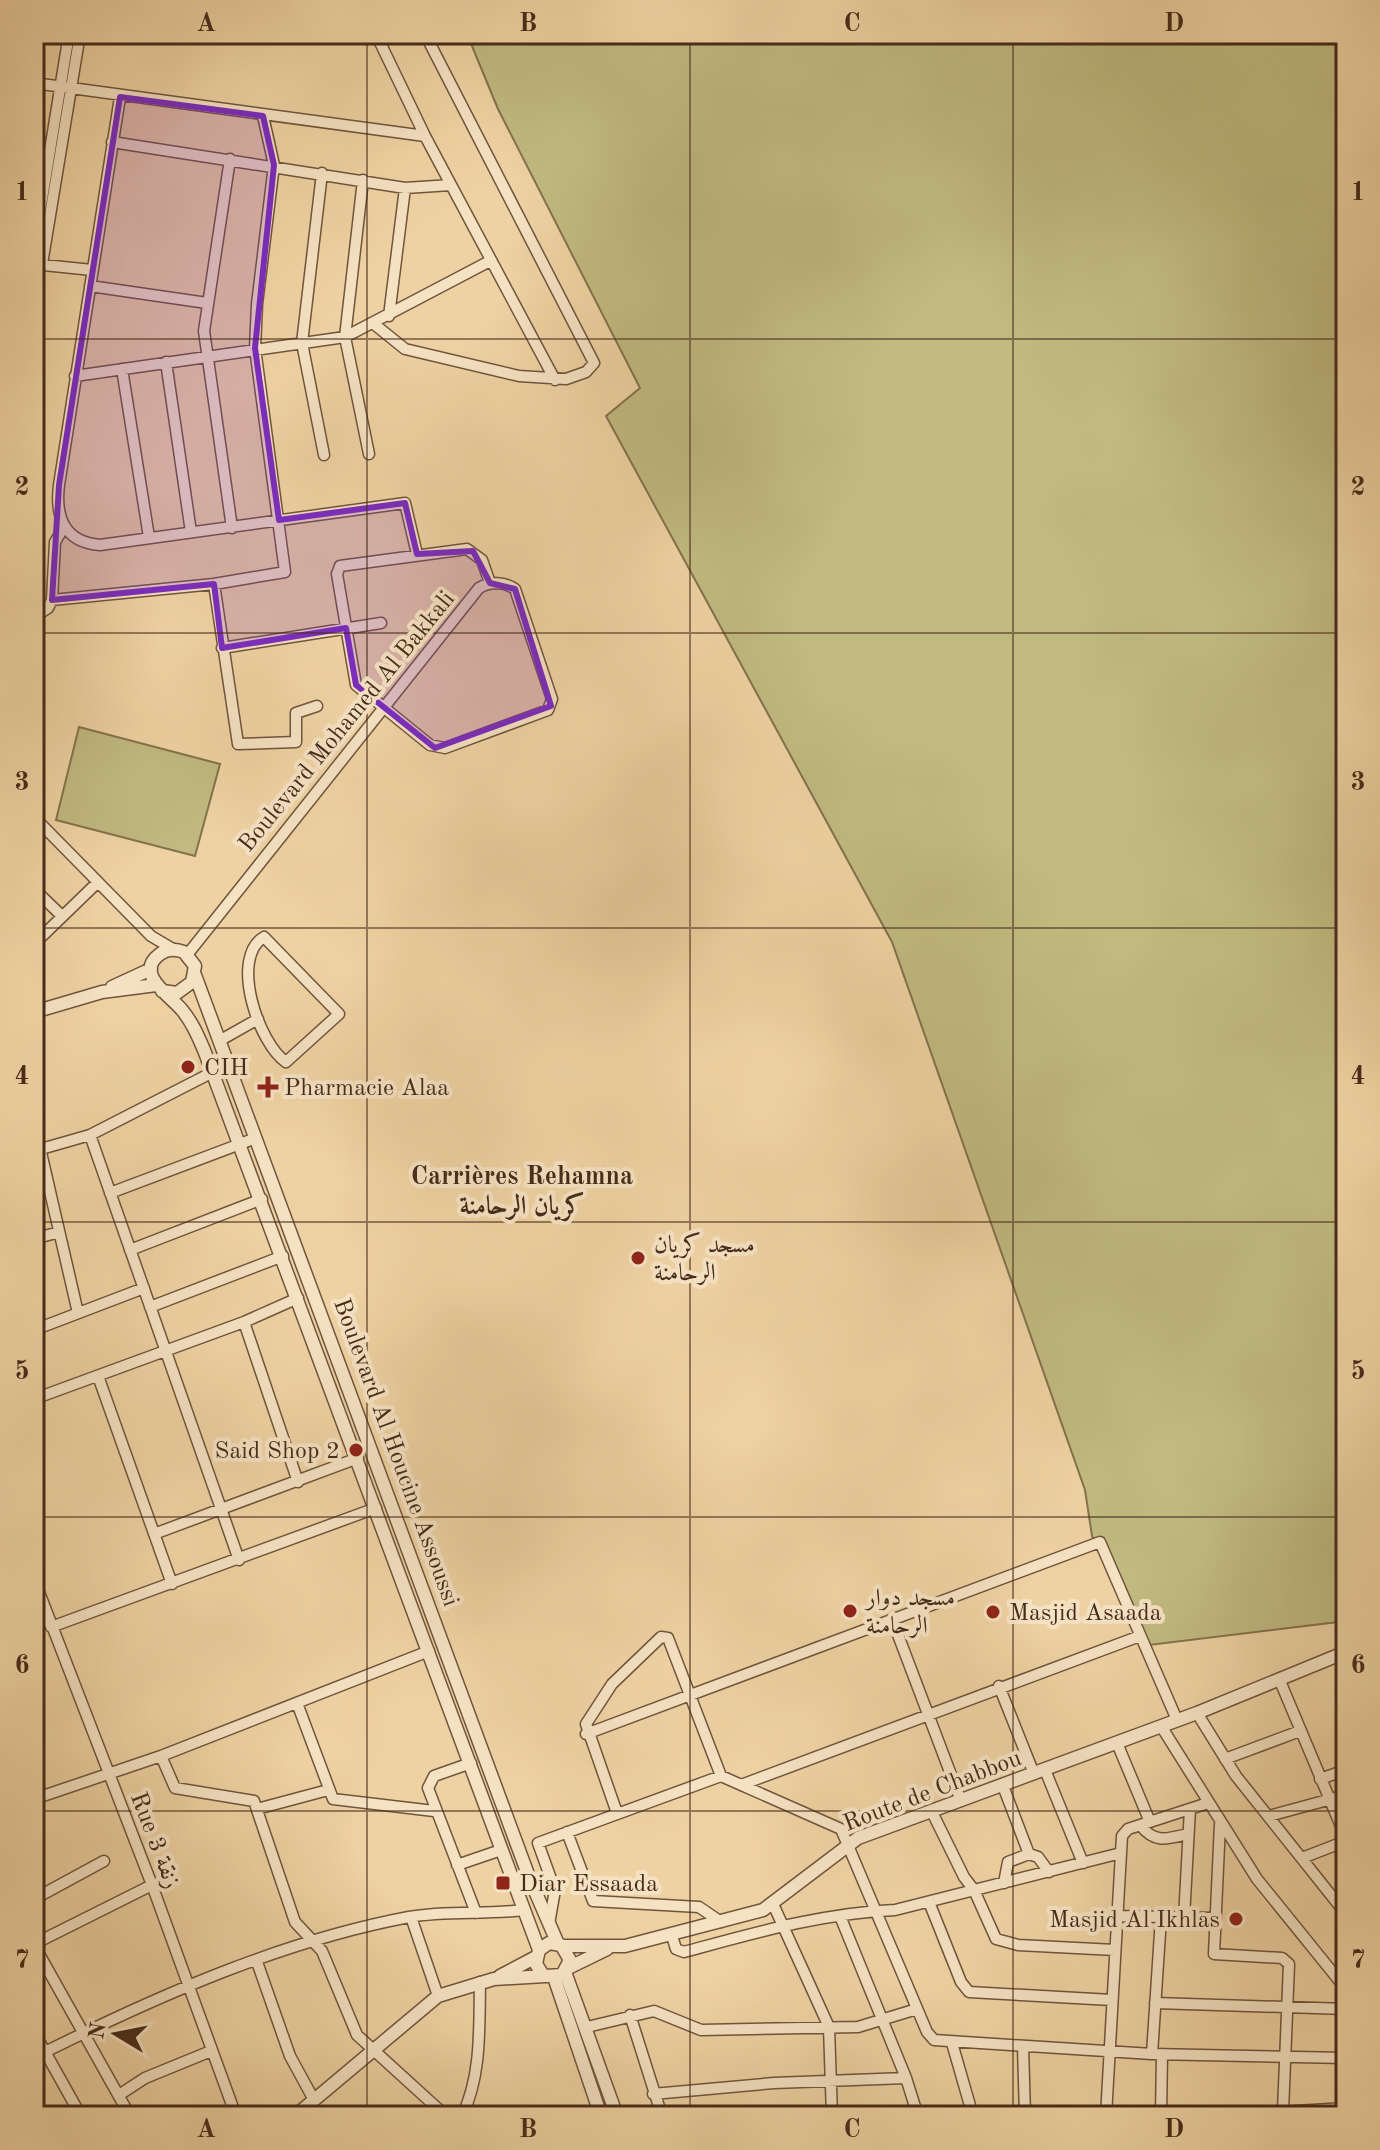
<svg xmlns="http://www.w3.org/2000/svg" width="1380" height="2150" viewBox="0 0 1380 2150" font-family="'Old Standard TT',Amiri,serif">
<rect width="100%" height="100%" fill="#efd2a3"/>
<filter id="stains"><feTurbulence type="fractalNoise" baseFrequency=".0025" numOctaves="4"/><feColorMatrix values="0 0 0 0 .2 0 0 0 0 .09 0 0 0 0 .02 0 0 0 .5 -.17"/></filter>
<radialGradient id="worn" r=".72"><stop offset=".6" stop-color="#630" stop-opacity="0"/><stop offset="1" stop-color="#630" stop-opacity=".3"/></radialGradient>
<path fill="#c0ba80" stroke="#83724d" stroke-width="2" d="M 467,34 L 1346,34 L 1346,1621 L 1141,1646 L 1092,1536 L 1085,1490 L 892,942 L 606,416 L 640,388 L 498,109 Z
M 79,727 L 220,764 L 195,856 L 56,820 Z"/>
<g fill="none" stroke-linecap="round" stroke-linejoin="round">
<defs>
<path id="minor" d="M 376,34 L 425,136 L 555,380
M 34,83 L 425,136
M 120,97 L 59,485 C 55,517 64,542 100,545 L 405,503 L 417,554
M 112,142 L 405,188 L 451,185
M 230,159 L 204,331 L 232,528
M 322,173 L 302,343 L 324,455
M 363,180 L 345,337 L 369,454
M 34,248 L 69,34
M 34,264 L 92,270
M 42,264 L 80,34
M 90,286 L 207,303
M 389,316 L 405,188
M 374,324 L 405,349 L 519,376 L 566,379 L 586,372 L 594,363 L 425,34
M 166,362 L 191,532
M 122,369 L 149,537
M 75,376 L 345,337 L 490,261
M 214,584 L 238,744 L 296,742 L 296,713 L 317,706
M 52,600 L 214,584 L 285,572 L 255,348 L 257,304 L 274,165 L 263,116
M 34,617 L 48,608 L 52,600 L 55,542 L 64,527
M 222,648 L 381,623
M 34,817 L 151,936 L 173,949
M 34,889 L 62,916
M 264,937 L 339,1014 L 286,1062 C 259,1044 229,958 264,937 Z
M 34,944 L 98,882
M 187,955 L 479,588 C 490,581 505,582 515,589 L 552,699 L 548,710 L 445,748 L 430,745 L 356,685 L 337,574 L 340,566 L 467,549 L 482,560 L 490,583
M 219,1041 L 258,1019
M 34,1122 L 78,1313
M 90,1135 L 239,1560
M 34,1151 L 90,1135 L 213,1072
M 110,1193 L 256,1138
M 34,1239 L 59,1232
M 130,1250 L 262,1199
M 150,1307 L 283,1256
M 244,1322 L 298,1482
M 34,1330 L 144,1288
M 98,1376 L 172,1584
M 34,1399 L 244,1322 L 298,1298
M 154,1534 L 358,1458
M 34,1579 L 152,1885 L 236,2116
M 892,1619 L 961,1801
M 34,1625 L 49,1620
M 51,1627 L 376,1508
M 1280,1681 L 1346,1838
M 999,1686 L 1034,1774
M 297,1703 L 333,1799 L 434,1811
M 1197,1713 L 1236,1776 L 1346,1914
M 1161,1726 L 1257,1879 L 1346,1989
M 586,1734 L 1100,1542 L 1177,1720
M 1117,1743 L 1150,1822
M 161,1756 L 175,1788 L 254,1801 L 295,1922 L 322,1951 L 357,2035 L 446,2116
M 1225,1759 L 1300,1731
M 471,1763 L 434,1776 L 428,1788 L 476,1913
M 1045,1770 L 1083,1863
M 1320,1779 L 1346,1770
M 741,1785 L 1140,1636
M 1003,1786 L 1029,1854
M 34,1799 L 161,1756 L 429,1651
M 257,1809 L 328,1790
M 932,1812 L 964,1877 L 974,1890 L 996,1939 L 1018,1945 L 1115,1950
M 617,1813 L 586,1724 L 612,1684 L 661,1637 L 668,1638 L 721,1776
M 1269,1816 L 1346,1795
M 1220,1824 L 1214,1954 L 1282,1958 L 1289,1964 L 1283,2111
M 1140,1825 C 1155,1844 1167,1839 1188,1834
M 567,1832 L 593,1901 L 699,1907 L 721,1922
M 1302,1858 L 1346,1841
M 457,1865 L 501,1850
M 1004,1883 L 1008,1862 L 1029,1854 L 1038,1857 L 1049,1872
M 34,1899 L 104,1861
M 929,1902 L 961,1982 L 969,1992 L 1112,2000
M 773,1904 L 829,2027 L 832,2116
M 840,1916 L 906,2078 L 918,2116
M 1117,1916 L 1213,1918
M 411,1917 L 438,1996
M 1184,1918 L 1190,1809
M 549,1924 L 555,1890 L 538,1843 L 721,1776 L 841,1829 L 927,2032 L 934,2040 L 1152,2054 L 1346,2058
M 672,1936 L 676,1949 L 684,1952 C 754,1933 823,1913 895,1910 L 1121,1853
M 34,1944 L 152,1885
M 34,1945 L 130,2116
M 257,1962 L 290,2056 L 314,2100
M 1155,2003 L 1346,2009
M 630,2015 L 662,2116
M 587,2027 L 654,2011 L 701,2030 L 858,2027 L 917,2009
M 34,2032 L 81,2116
M 952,2043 L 973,2116
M 1023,2046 L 1025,2116
M 45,2052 C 160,1995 282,1941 409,1917 C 447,1910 486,1915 524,1910
M 1152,2054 L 1161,1918
M 653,2094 L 774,2083 L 906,2078
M 119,2095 L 145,2078 L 211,2051
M 462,2116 C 482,2075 479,2026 480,1982
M 1106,2116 L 1122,1836 L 1128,1829 L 1208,1803
M 1161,2116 L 1162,2054
M 1208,2116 L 1346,2108"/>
<path id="tertiary" d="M 195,975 L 529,1877 L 558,1944
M 112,987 L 151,969
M 162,991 L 177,993 L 192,982 L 195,966 L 184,952 C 176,949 168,948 160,954 C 133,974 171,996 182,1010 C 192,1022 198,1036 204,1050 L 539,1950
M 34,1012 L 102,992 L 156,985
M 563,1946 L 625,1946 L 763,1910 L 858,1838 L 1197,1713 L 1346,1652
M 568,1968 L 607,1949
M 565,1972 L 617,2116
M 500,1976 L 536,1957
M 554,1977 L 601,2116
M 295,2116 L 438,1996 L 494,1979 L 562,1975 L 570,1960 L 561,1945 L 549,1943 L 539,1950 L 536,1964 L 543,1975"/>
</defs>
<use href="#minor" stroke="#70553c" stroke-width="13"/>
<use href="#tertiary" stroke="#70553c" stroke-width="15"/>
<use href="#minor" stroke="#f5e2c3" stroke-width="10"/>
<use href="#tertiary" stroke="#f5e2c3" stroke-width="12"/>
</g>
<path fill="#7b2cbf" fill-opacity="0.2" stroke="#7b2cbf" stroke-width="6" stroke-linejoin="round" d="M 120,97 L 263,116 L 274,165 L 255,348 L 279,520 L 405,503 L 417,554 L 473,551 L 490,583 L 515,589 L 551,706 L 435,748 L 356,685 L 346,628 L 222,648 L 214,584 L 52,600 L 59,485 Z"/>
<path fill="none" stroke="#462b1a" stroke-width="2" stroke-opacity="0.55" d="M 367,34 L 367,2116M 690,34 L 690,2116M 1013,34 L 1013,2116M 34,339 L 1346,339M 34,633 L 1346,633M 34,928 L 1346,928M 34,1222 L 1346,1222M 34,1517 L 1346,1517M 34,1811 L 1346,1811"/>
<g fill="#8f2418" stroke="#f5e2c3" stroke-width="3">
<circle cx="188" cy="1067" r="8"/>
<path d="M264 1075h8v8h8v8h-8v8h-8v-8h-8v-8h8z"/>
<circle cx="638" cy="1258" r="8"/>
<circle cx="356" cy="1450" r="8"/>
<circle cx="850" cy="1611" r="8"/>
<circle cx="993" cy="1612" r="8"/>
<rect x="495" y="1875" width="16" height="16" rx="4"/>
<circle cx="1236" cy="1919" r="8"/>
</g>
<g text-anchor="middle" stroke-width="8" stroke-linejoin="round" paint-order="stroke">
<g font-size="24" fill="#462b1a" stroke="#f5e2c3">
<text transform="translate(346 721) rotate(-51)" y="8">Boulevard Mohamed Al Bakkali</text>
<text transform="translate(397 1452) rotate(70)" y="8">Boulevard Al Houcine Assoussi</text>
<text transform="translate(932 1790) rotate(-21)" y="8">Route de Chabbou</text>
<text transform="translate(156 1840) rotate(69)" y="8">Rue 3 زنقة</text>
</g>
<g font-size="24" fill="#462b1a" stroke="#f5e2c3" text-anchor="start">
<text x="204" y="1075">CIH</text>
<text x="284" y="1095">Pharmacie Alaa</text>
<text x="654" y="1252">مسجد كريان<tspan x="654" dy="28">الرحامنة</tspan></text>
<text x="340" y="1458" text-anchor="end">Said Shop 2</text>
<text x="866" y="1605">مسجد دوار<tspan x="866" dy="28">الرحامنة</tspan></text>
<text x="1009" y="1620">Masjid Asaada</text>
<text x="519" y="1891">Diar Essaada</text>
<text x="1220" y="1927" text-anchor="end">Masjid Al Ikhlas</text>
</g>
<g font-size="26" font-weight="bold" fill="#462b1a" stroke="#f5e2c3">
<text x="522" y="1184">Carrières Rehamna<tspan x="522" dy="30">كريان الرحامنة</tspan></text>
</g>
</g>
<rect width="1380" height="2150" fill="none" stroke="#efd2a3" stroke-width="88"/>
<g transform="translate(116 2034) rotate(280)" stroke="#f5e2c3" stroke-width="6" paint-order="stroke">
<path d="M0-6L14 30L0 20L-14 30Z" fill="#462b1a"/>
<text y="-12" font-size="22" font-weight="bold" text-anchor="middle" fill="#462b1a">N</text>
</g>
<rect x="44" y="44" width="1292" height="2062" fill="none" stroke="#462b1a" stroke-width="3"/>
<g font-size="26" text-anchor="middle" font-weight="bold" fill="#462b1a">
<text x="206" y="31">A</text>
<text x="528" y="31">B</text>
<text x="852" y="31">C</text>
<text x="1174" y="31">D</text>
<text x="22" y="200">1</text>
<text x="1358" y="200">1</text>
<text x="22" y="495">2</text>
<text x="1358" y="495">2</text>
<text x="22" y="790">3</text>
<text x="1358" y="790">3</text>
<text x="22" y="1084">4</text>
<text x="1358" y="1084">4</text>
<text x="22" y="1379">5</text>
<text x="1358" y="1379">5</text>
<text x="22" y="1673">6</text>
<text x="1358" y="1673">6</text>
<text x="22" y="1968">7</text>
<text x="1358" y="1968">7</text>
<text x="206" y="2137">A</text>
<text x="528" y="2137">B</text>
<text x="852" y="2137">C</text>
<text x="1174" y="2137">D</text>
</g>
<rect width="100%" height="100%" filter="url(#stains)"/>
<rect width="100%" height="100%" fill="url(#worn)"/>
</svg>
